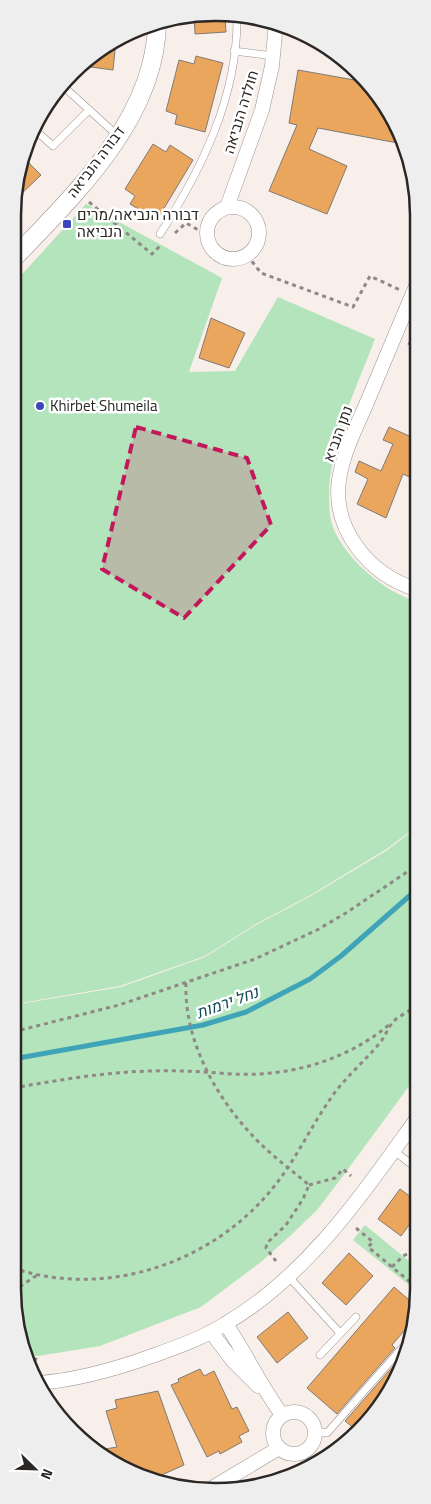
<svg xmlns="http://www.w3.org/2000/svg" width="431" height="1504" viewBox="0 0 431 1504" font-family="'Titillium Web',Heebo,sans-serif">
<rect width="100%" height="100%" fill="#f8eeea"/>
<path fill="#b4e4bb" d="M 86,204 L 222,278 L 189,372 L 235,371 L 278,297 L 375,339 C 354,394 323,455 330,516 C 333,535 348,554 361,567 C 377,582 395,595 416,601 L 416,827 L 385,850 L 309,896 L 256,924 L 205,956 L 120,986 L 15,1004 L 13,1004 L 16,281 Z
M 416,828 L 415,1078 L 343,1176 L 317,1210 L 291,1235 L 261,1262 L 201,1307 L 100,1346 L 38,1356 L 26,1355 L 13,1288 L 13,1005 L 121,987 L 205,957 L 256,925 L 309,897 L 386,851 Z
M 365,1225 L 415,1266 L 415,1290 L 353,1240 Z"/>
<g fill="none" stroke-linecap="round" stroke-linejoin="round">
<path stroke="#40a4b9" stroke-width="5" d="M 13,1059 L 203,1025 L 246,1012 L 310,979 L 341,956 L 415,891"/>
</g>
<path fill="#eaa65d" stroke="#817a74" d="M 194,16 L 225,16 L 226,32 L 195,34 Z
M 116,41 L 113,70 L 83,66 L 102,47 Z
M 196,56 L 223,63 L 205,132 L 175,124 L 177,115 L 166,111 L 179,60 L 194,64 Z
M 298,70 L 366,82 L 398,126 L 403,144 L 318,128 L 309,149 L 347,166 L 327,214 L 269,191 L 297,125 L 289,123 Z
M 153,144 L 166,152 L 170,145 L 193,160 L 157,220 L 130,204 L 135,196 L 125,189 Z
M 24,158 L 41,175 L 16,199 L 16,176 Z
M 211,318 L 245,333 L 229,368 L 199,358 Z
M 389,427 L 416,439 L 416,480 L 403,474 L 386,518 L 357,504 L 368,479 L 355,472 L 359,461 L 381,471 L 393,444 L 383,440 Z
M 400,1189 L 415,1200 L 415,1217 L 401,1236 L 378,1219 Z
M 349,1253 L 373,1276 L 346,1305 L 322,1283 Z
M 394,1287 L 415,1305 L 415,1318 L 392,1345 L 395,1348 L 337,1414 L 307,1388 Z
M 288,1312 L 308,1338 L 277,1363 L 257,1337 Z
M 403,1355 L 391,1390 L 356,1430 L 345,1421 Z
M 200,1369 L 204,1376 L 214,1371 L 232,1409 L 237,1407 L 249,1431 L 239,1436 L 242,1442 L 220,1454 L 219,1451 L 207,1457 L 171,1385 L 179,1382 L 178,1379 Z
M 158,1391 L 184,1465 L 155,1478 L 126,1471 L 99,1450 L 117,1447 L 106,1411 L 117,1408 L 115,1400 Z"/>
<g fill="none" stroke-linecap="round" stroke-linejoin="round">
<defs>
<path id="service" d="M 234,51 L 273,56
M 63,86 L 118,136
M 35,130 L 53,146 L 89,110
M 160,234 C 202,169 238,96 237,16
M 394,1151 L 415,1167
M 288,1276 L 340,1333
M 320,1355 L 356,1317
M 316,1431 L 327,1433 L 410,1339"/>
<path id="minor" d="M207 233a26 26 0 1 1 52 0a26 26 0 1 1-52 0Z
M 227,207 L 262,110 L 272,66 L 276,23
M 416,589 C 370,575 332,530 339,480 C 343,452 357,426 368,400 C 384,362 400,323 417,284
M 226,1324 C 246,1354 261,1386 282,1415
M 211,1332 L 233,1361 L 258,1386
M 38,1383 C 78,1380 116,1369 152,1356 C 177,1347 203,1338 225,1324 C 307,1276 361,1196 415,1121
M273 1433a21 21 0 1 1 42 0a21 21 0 1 1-42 0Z
M 207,1491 L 279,1448"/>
<path id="tertiary" d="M 16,256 C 76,193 155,118 157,24"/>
</defs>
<use href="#service" stroke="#9c9390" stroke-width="8"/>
<use href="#minor" stroke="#9c9390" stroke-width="15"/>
<use href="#tertiary" stroke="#9c9390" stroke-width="19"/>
<path stroke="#8f8885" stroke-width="3" stroke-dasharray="4 4" stroke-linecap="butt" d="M 89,202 L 152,254 L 161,245
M 175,233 L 186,223 L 207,235
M 247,255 L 261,273 L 353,307 L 370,276 L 400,290
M 408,343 L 416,346
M 186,983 C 184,1039 214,1094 251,1134 C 268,1153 289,1168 309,1185 L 303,1199 L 286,1225 L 267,1243 L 266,1248 L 276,1261
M 409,1012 L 415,1014
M 13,1032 L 119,1005 L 255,959 L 317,930 L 346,913 L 416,866
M 13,1088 C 59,1080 105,1072 152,1071 C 179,1070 205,1072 232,1074 C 289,1077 346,1061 390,1024
M 309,1185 L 335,1178 L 343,1169 L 351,1176
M 356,1228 L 373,1242 L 368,1247 L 415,1286
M 392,1267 L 403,1256 L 415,1250
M 13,1268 C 105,1299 211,1264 272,1189 C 297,1159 312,1123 336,1091 C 350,1073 368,1058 382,1040 C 386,1034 389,1026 394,1021 C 400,1015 409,1012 415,1006
M 13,1291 L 39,1274
M 26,1355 L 38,1360"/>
<use href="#service" stroke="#fff" stroke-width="7"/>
<use href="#minor" stroke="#fff" stroke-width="14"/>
<use href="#tertiary" stroke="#fff" stroke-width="18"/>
</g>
<path fill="#c2185b" fill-opacity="0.2" stroke="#c2185b" stroke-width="4" stroke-dasharray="10 6" stroke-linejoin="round" d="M 136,427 L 247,458 L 271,525 L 184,618 L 102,569 Z"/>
<g fill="#3a46b9" stroke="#fff" stroke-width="2">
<rect x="62" y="219" width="10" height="10" rx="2.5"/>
<circle cx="40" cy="406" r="5"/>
</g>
<g text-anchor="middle" stroke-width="5" stroke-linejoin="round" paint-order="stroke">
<g font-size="15" fill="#2a2725" stroke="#fff">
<text transform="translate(241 112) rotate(-73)" y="5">חולדה הנביאה</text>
<text transform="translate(96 162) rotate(-53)" y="5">דבורה הנביאה</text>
<text transform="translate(338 434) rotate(-70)" y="5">נתן הנביא</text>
</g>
<g font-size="15" fill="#2a2725" stroke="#fff" text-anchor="start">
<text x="77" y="220">דבורה הנביאה/מרים<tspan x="77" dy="17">הנביאה</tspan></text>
<text x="50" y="411">Khirbet Shumeila</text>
</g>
<g font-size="16" font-style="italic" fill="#104b56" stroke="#fff">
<text transform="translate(227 1002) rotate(-20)" y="6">נחל ירמות</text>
</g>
</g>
<path d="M0 0H431V1504H0ZM215 21H216A194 194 0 0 1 410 215V1289A194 194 0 0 1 216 1483H215A194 194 0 0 1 21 1289V215A194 194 0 0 1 215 21Z" fill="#eee" fill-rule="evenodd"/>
<path fill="none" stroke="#2a2725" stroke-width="2.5" d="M215 21H216A194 194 0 0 1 410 215V1289A194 194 0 0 1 216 1483H215A194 194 0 0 1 21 1289V215A194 194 0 0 1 215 21Z"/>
<g transform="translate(35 1469) rotate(113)" stroke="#ffffff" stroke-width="4" paint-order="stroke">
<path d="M0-4L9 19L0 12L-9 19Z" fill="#2a2725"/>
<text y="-8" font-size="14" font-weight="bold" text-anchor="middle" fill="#2a2725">N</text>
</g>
</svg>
